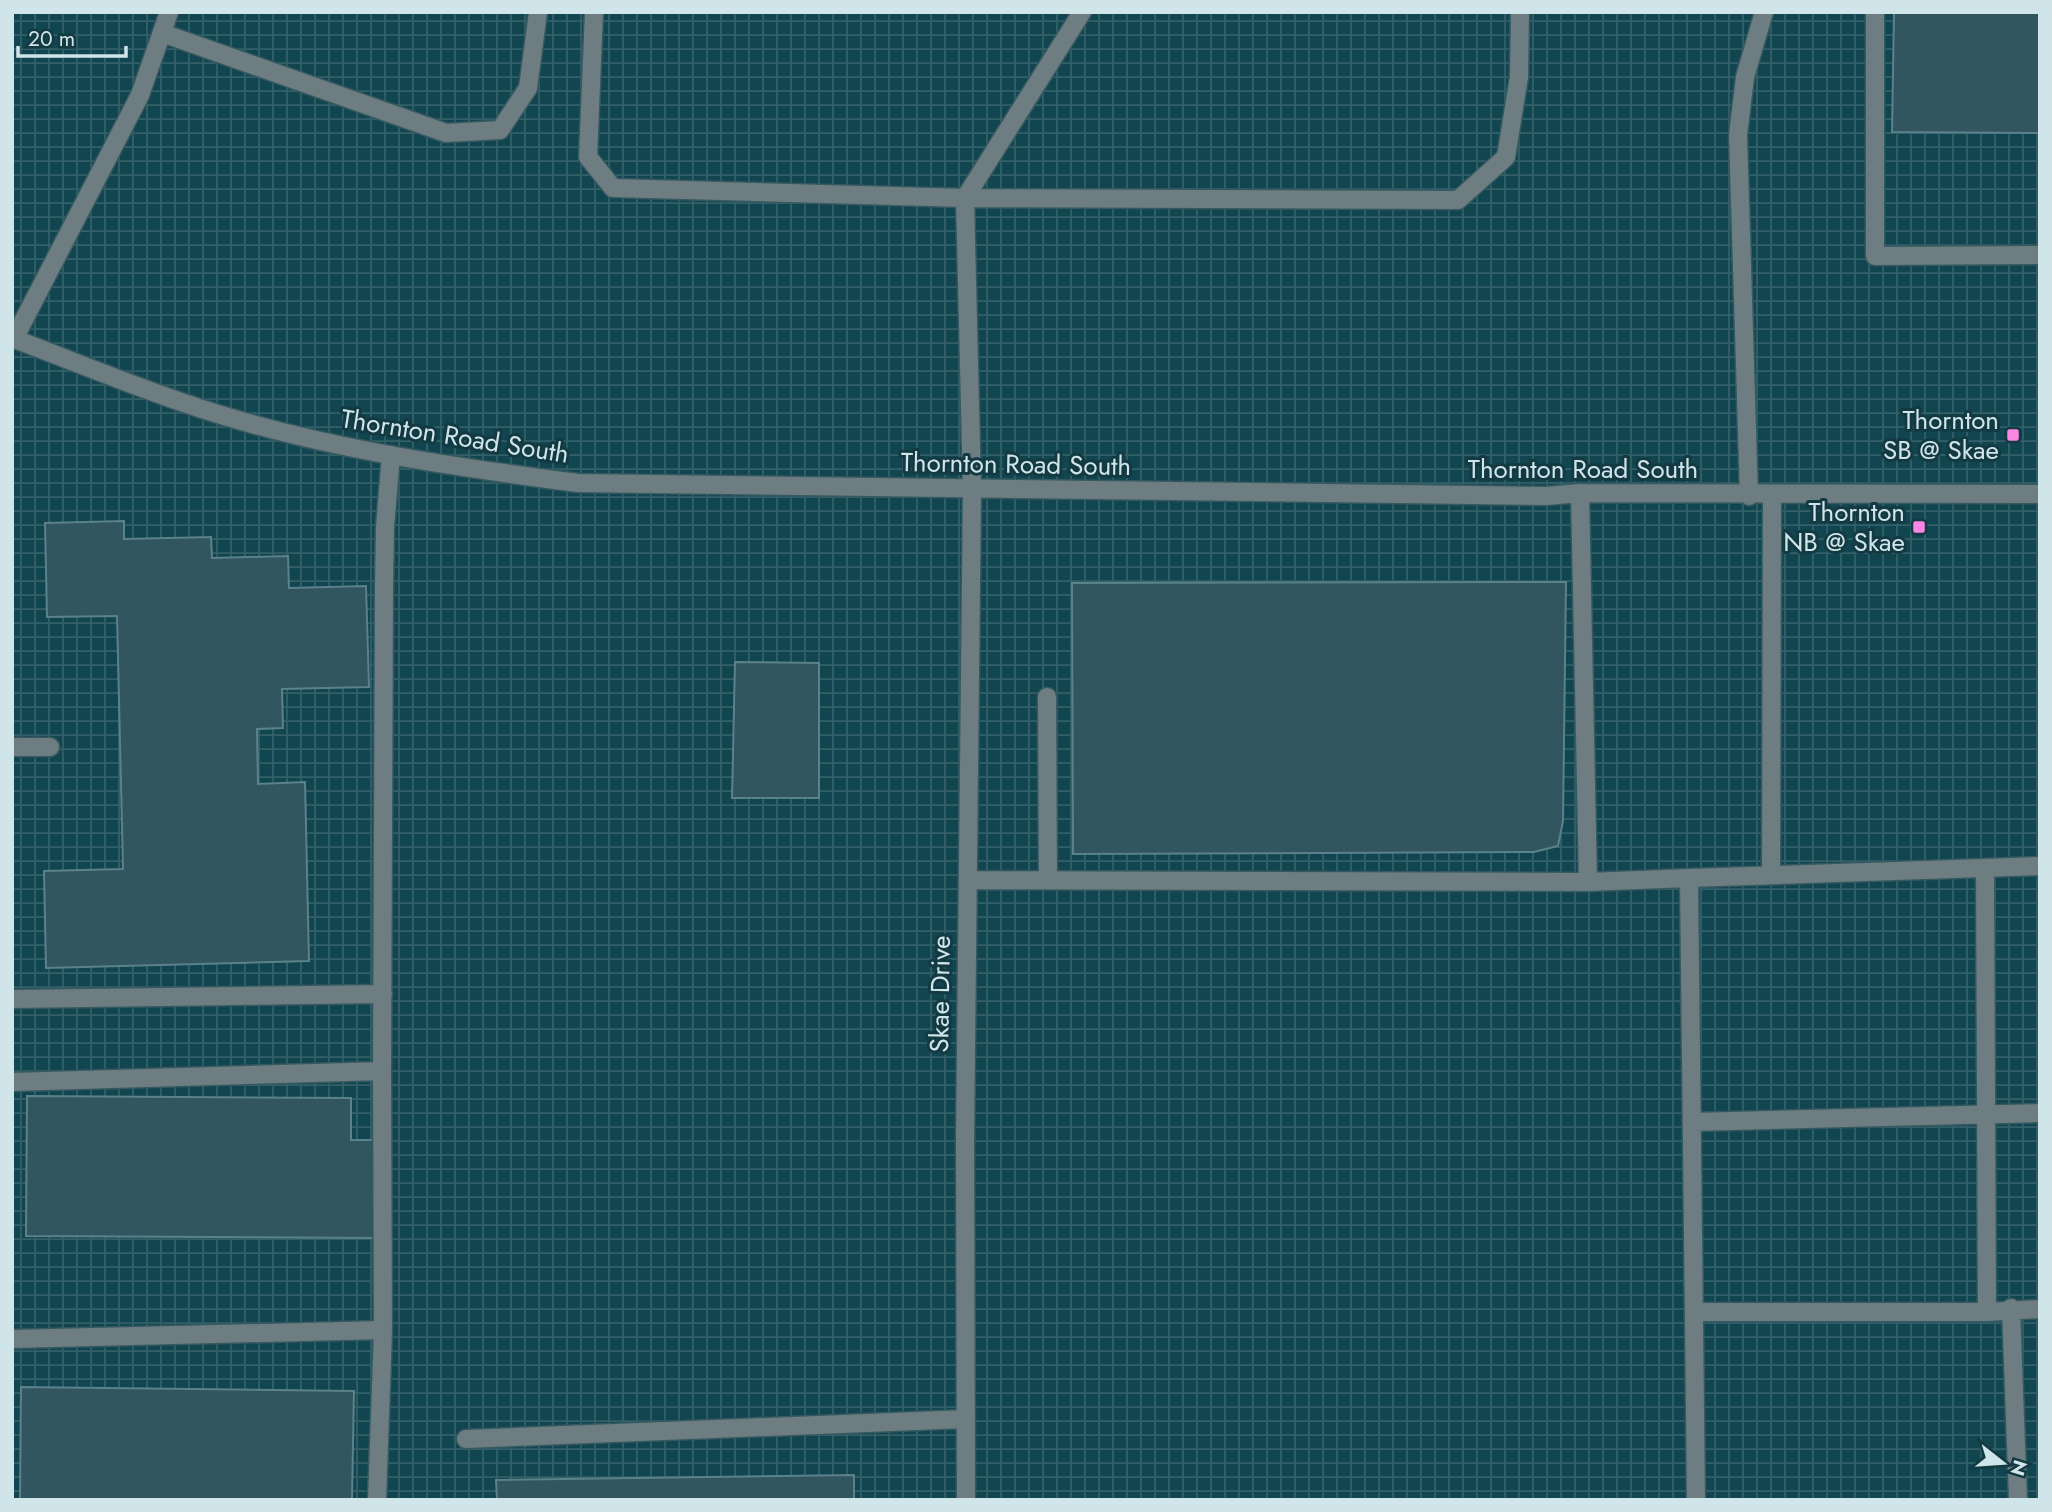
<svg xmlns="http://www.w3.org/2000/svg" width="2052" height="1512" viewBox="0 0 2052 1512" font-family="Jost,sans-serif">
<defs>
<pattern id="industrial-grid" width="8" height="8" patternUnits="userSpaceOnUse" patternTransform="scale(1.75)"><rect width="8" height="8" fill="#11454f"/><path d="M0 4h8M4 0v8" fill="none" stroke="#336068"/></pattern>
</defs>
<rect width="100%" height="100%" fill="#133a42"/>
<path fill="url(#industrial-grid)" d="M 12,12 L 2040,12 L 2040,1500 L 12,1500 Z"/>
<path fill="#31565f" stroke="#5b828b" stroke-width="2" d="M 1894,12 L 2040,12 L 2040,133 L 1892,132 Z
M 124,521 L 124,539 L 211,537 L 212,558 L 288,556 L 289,588 L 366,586 L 369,687 L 282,689 L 283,728 L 257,729 L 258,784 L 305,782 L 309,961 L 46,968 L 44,871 L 123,869 L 117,616 L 47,617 L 45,523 Z
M 1566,582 L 1563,821 L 1558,846 L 1534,852 L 1073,854 L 1072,583 Z
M 735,662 L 819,663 L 819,798 L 732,798 Z
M 27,1096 L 351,1098 L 351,1140 L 379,1140 L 378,1238 L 26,1236 Z
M 21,1387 L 354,1391 L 352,1500 L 20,1500 Z
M 854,1475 L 854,1500 L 497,1500 L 496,1480 Z"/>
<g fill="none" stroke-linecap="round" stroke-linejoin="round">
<defs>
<path id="minor" d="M 594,12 L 588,157 L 613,188 L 965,198 L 1458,200 L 1506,157 L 1519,77 L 1520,12
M 1875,12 L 1875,256 L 2040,255
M 162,33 L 446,133 L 500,130 L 528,88 L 538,12
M 12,338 C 70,360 128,384 187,404 C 313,447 446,466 578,483 L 1546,496 L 1580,493 L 2040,494
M 14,339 L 140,95 L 169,12
M 1580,493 L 1588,882
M 1749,496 L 1738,135 L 1745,77 L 1764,12
M 1047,697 L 1048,880
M 12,747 L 50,747
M 1985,868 L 1987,1312
M 1771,875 L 1772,496
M 968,880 L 1588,882 L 1689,878
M 12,999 L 383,994
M 382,1071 L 384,587 L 385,527 L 391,455
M 12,1082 L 382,1071 L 383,1330 L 12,1339
M 1692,1122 L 2040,1113
M 2011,1308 L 2018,1500
M 1694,1312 L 1987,1312 L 2040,1309
M 466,1439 L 966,1419
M 377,1500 L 383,1330
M 966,1500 L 965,1142 L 972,489 L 965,198 L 1082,12
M 1696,1500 L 1689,878 L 2040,866"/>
</defs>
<use href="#minor" stroke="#355960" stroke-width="21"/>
<use href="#minor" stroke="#6d7d81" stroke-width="18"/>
</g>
<g fill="#fc86e4" stroke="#133a42" stroke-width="2.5">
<rect x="2006" y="428" width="14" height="14" rx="3.5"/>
<rect x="1912" y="520" width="14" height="14" rx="3.5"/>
</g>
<g text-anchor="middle" stroke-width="6" stroke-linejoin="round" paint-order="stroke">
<g font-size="26" fill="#d0e5e9" stroke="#133a42" text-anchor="end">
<text x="1999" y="429">Thornton<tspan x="1999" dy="30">SB @ Skae</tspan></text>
<text x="1905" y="521">Thornton<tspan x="1905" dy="30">NB @ Skae</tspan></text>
</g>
<g font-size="26" fill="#d0e5e9" stroke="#133a42">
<text transform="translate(455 436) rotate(9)" y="9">Thornton Road South</text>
<text transform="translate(1016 464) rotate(1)" y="9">Thornton Road South</text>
<text x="1583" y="478">Thornton Road South</text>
<text transform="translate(940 994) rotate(-89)" y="9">Skae Drive</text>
</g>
</g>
<rect width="2052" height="1512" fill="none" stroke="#d0e5e9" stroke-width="28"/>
<g transform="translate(2003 1463) rotate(107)" stroke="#133a42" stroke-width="5" paint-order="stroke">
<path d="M0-5L12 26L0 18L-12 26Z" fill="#d0e5e9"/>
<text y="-10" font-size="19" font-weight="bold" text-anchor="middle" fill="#d0e5e9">N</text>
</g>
<path d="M18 46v10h108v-10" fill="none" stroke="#d0e5e9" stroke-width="3.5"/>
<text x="28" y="46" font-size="21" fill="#d0e5e9" stroke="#133a42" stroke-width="5" paint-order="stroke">20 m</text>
</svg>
